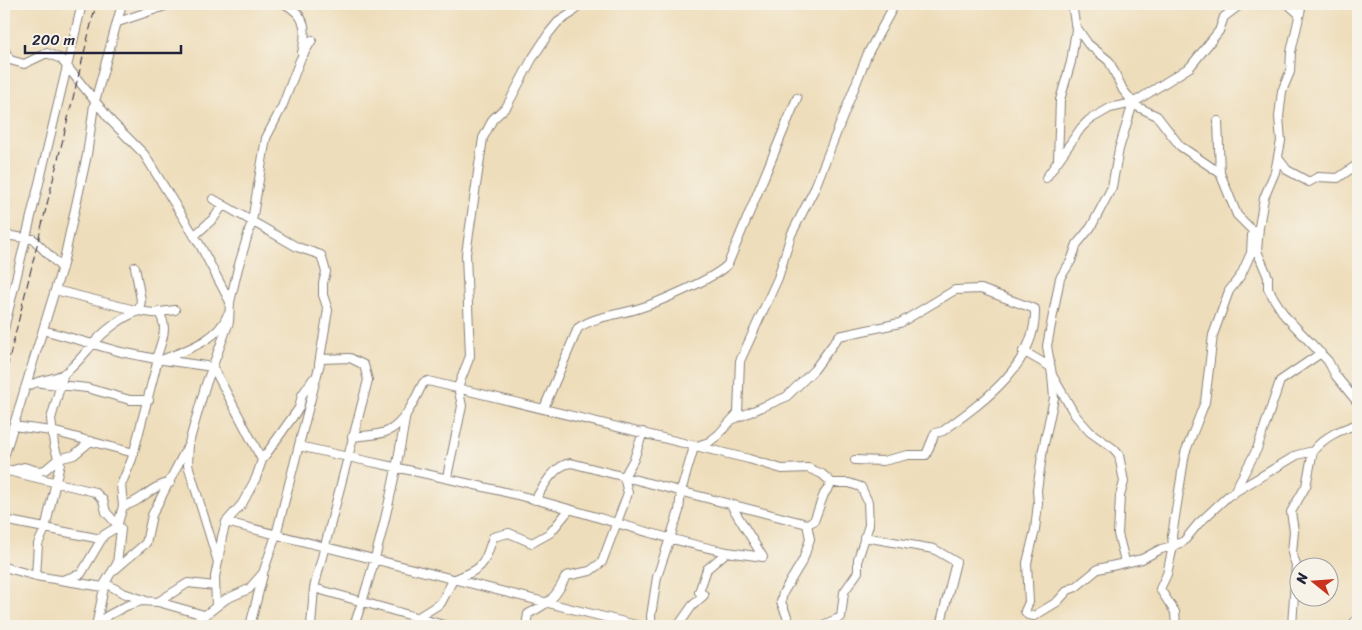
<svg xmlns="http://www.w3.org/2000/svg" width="1362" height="630" viewBox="0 0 1362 630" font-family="Sriracha,sans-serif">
<rect width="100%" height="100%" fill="#f7f3e8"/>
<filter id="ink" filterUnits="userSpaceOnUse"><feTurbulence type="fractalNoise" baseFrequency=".02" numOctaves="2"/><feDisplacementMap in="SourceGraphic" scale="10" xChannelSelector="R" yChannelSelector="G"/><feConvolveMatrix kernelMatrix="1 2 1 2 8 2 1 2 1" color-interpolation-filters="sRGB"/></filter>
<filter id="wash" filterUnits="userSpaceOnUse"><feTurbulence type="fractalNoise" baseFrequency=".0096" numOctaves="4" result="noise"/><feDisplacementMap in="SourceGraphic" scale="20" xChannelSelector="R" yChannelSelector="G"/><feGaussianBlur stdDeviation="1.12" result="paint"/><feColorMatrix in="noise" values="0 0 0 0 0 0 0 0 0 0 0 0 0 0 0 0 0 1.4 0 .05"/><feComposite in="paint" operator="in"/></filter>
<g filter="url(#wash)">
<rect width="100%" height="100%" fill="#eeddba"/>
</g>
<g filter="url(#ink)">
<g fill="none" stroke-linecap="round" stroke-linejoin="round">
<defs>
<path id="minor" d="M 285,4 C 307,16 307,30 302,53
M 1288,4 L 1299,14
M 118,22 L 171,4
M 1075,25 L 1088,44 L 1109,61 L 1123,90 L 1136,106 L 1157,116 L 1180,146 L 1220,173 L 1237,215 L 1254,232
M 4,49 L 10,60 L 24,64 L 47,53 L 61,59 L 112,122 L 144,154 L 200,245 L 230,302
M 1218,121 L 1220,173
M 1278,158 L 1287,170 L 1309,182 L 1318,177 L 1338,178 L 1358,164
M 1058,160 L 1060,100 L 1071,62 L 1076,29 L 1072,4
M 1046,178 L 1081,128 L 1089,120 L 1110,108 L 1133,103 L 1190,67 L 1219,31 L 1224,17 L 1241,4
M 213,199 L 297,247 L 321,255 L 326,272 L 323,283 L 323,295 L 328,310 L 319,364
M 1259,227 L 1257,251 L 1268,277 L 1268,288 L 1273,297 L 1285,316 L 1328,361 L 1336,376 L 1358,403
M 4,235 L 33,239 L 62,268
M 194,236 L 214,218 L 223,205
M 55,290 L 139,311 L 153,313 L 175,310
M 4,329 L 82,4
M 43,330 L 121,352 L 156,359 C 161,342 170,327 158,312
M 1023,351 L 1049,366
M 156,359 L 213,367 L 262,460
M 164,359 C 186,350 218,340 227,316
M 1052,375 L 1054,398 L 1043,449 L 1037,490 L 1038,503 L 1035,530 L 1027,563 L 1029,602 L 1025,611 L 1028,615 L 1034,616 L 1057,602 L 1068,590 L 1076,587 L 1098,569 L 1142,559 L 1161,549 L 1173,546 L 1172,536 L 1185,453 L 1205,402 L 1213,335 L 1229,291 L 1241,275 L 1251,253 L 1252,235 L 1259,227 L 1264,198 L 1275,172 L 1281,141 L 1279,117 L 1282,91 L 1290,72 L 1291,52 L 1302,4
M 41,383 L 87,388 L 130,400 L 149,400
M 1356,386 L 1358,385
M 25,388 C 36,379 53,381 65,373 C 76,365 83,355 92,345 C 104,331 122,317 139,311 L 141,300 L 135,267
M 544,408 L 578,328 C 596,316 617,315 637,309 C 657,303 716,278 728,264 L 797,98
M 734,419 L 786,397 L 814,370 L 839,336 L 900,323 L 955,290 L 981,289 L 1035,309 C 1037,364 983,402 943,431 L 935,433 L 926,455 L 908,455 L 883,461 L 855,460
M 13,426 L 52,431 L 134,453
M 352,437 C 363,435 378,436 388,431 C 405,423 415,399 423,383 L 428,381 L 749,459 L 782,469 L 808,468 L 822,474 L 832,483
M 299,446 C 377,464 455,479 533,499 C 598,516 661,539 727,552
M 1313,451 C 1325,436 1340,430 1358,424
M 4,457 L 63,264 L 87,155 L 94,105 L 122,4
M 4,470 L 95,492 L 103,500 L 106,512 L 121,529 L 117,564 L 113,570
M 9,471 L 24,467 L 38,471 L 45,470 L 58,459 L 74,455 L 91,441
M 447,477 L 462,406 L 458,387 L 470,356 L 466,254 L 483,138 L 493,119 L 507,106 L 532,59 L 549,33 L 558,22 L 572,13 L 579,4
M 1233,494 L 1257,449 L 1280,381 L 1321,353
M 535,500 C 543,487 554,465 571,463 L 807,524
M 123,506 L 121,485 L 132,459 L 158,359
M 4,520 L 101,539
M 226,522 L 640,626
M 864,537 L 934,549 L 956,562 L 940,626
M 1125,561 L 1118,534 L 1120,496 L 1124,482 L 1119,455 L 1114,449 L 1090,432 L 1075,415 L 1052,375 L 1047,346 L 1060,278 L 1071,261 L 1077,244 L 1091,227 L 1112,187 L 1119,149 L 1133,103
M 218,562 L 222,537 L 226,522 L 242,504 L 256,478 L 262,460 L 299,408 L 302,395 L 313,379
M 4,567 L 36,576 L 103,587
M 36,576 L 38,544 L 45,529 L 60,464 L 54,445 L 51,419 L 64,373
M 62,580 L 81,574 L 104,535 L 117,527 L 123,506 C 141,503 151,485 170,483
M 105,583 L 123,593 L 144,600
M 314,588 L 447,626
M 158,602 L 204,615
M 216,606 L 215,577 L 218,562 L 188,465 L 189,443 L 205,387 L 229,322 L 230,302 L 238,268 L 252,221 L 266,138 L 282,107 L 300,60 L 312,40
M 417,618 L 441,603 L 453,580 C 483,568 483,568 493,537 L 509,533 L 532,543 L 550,533 L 569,510
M 96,626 L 105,583 L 111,573 L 146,543 L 152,515 L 187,447
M 98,626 L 107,616 L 126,606 L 141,601 L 158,602 L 188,583 L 215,586
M 191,626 L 226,599 L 249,589 L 263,573 L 276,535 L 321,359 L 350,358 L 364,365 L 368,380 L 314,588 L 311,626
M 250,626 L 263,575
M 354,626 C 378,558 394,486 406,414
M 526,626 L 528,614 C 549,603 556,598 566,576 L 590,571 L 602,562 L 628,493 L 624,477 L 634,459 L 643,432
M 652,626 L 651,616 L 657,577 L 679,511 L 681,491 L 694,447 L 709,442 L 718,435 L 738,413 L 740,361 L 778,278 L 791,235 L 814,190 L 868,53 L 895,4
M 678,626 L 692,606 L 704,595 L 699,592 L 707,569 L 727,552 L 763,557 L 731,505
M 791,626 L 781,602 L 783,593 L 803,560 L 810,539 L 807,524 L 814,521 L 824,494 L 832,483 L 849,483 L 861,487 L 868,502 L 869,525 L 858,559 L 858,572 L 844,592 L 841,617 L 821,626
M 1176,626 L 1175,612 L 1160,589 L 1167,574 L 1173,546 L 1184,541 L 1198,524 L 1228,496 L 1297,455 L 1313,451 L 1306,486 L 1291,512 L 1294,531 L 1292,553 L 1296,565 L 1292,626
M 1352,626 L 1358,617"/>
</defs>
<use href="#minor" stroke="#88807a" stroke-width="10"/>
<use href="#minor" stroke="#fff" stroke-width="8"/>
<path stroke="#22223b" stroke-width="1" stroke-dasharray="8 4" stroke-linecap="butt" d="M 4,380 L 96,4"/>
</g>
</g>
<rect width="1362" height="630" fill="none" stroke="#f7f3e8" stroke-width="20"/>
<g transform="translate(1314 582) rotate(287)"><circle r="24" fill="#f7f3e8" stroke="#a29fa3"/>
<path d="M0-4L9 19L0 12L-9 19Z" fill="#c8321e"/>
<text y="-8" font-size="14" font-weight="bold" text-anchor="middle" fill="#22223b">N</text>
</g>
<path d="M25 45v8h156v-8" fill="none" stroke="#22223b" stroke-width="2.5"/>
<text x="32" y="45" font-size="15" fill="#22223b" stroke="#f7f3e8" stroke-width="4" paint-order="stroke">200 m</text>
</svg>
